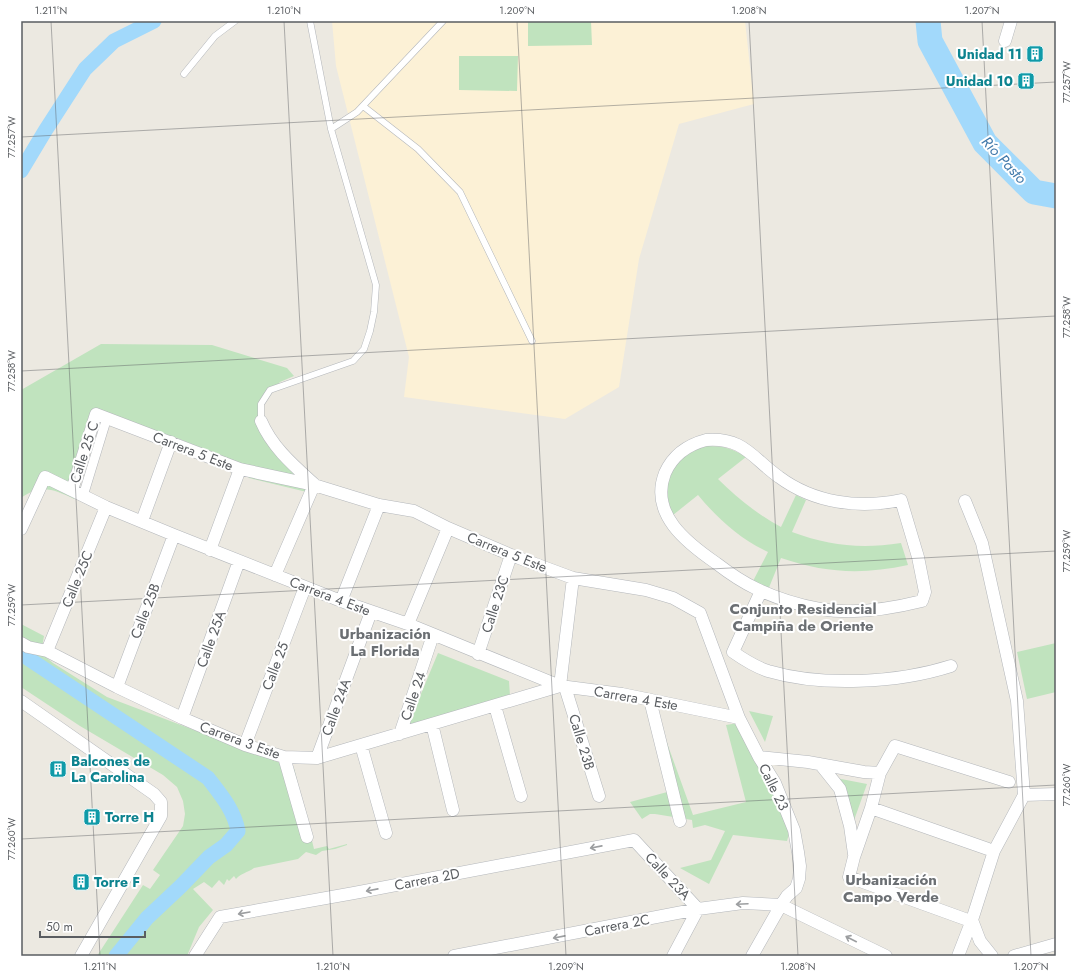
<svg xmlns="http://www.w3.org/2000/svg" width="1077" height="977" viewBox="0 0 1077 977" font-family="Jost,sans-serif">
<rect width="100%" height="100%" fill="#ece9e1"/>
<path fill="#fcf1d6" d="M 332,21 L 745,21 L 754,104 L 679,124 L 639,259 L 619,387 L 565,419 L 404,397 L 409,357 L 336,66 Z"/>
<path fill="#c0e3be" d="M 528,21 L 591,21 L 592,45 L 528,46 Z
M 459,56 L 518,56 L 517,91 L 459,90 Z
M 101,344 L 212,345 L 287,368 L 294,376 L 280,382 L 263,404 L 259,427 L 315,494 L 249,478 L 239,464 L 177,438 L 117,419 L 100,421 L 87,442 L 74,499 C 53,489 41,484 21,498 L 21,390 Z
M 708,446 C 723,446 734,449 746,457 L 718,479 C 737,498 757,514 781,527 L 796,495 L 806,500 L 792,532 C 830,546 861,549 901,543 L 908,565 C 862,575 825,573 781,558 L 768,590 L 752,583 L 768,552 C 740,539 718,519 698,495 L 673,515 C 658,483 675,453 708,446 Z
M 21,624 L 44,636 L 41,653 L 53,663 L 107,697 L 294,768 L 314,849 L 327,846 L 329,849 L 347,844 L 347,845 L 335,849 L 322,851 L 316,855 L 306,852 L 298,859 L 254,868 C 247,873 241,873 236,879 L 234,876 L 229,881 L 227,879 L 224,885 L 219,880 L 212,888 L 204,882 L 193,889 L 213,910 L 199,927 L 187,956 L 97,956 L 143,885 L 150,889 L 160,875 L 153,870 L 183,826 L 185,814 L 183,801 L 177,787 L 163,775 L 80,726 L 21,687 Z
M 1056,643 L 1056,692 L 1027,699 L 1017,652 Z
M 438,653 L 509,681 L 510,696 L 408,725 Z
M 749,711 L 773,716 L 765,742 Z
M 657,715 L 693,815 L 746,802 L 726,725 L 738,723 L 785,807 L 789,834 L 787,841 L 733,835 L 709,884 L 680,868 L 711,860 L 725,831 L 705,825 L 693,828 L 692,820 L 655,814 L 650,814 L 642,819 L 630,802 L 671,791 Z
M 836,778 L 867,784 L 853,823 Z"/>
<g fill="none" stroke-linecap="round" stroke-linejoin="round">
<path stroke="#a2d9fb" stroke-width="15" d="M 21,171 L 45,131 L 85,69 L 114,41 L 154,21
M 21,652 L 29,659 L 208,778 C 221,795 234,810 238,831 L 226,845 L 209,857 L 181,886 L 147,918 L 116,956"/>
<path stroke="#a2d9fb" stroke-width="25" d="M 928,21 L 930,41 L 985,143 L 1034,192 L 1056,196"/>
<defs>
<path id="service" d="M 184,74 L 215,36 L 235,21
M 363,106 L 418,149 L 460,192 L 532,341
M 331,129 L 357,112 L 443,21
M 261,421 L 261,404 L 270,390 L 353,361 L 364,349 L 370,331 L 374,312 L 376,285 L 331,129 L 310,21"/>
<path id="pedestrian" d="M 83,496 L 105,424"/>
<path id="minor" d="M 1005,41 L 1011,21
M 261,421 C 272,447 293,465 314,484
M 706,440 C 744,437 752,458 779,477 C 814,503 859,509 901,500 L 918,557 L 925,592 L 922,601 C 890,609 854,615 820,609 C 799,605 776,598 757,589 C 742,582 729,573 716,563 C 687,543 649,514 665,473 C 673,455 687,445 706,440 Z
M 72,490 L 96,414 L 240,469 L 314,485 L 379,505 L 414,511 L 448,528 L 511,555 L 573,578 L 646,590 L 673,598 L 700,613 L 739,718 L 759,757 L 775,783 L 794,830 L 798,852 L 800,866 L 799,879 L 796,888 L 787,896 L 781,905 L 752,956
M 965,501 L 982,543 L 1017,701 L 1024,795 L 1056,794
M 142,521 L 171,442
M 21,529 L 45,477 L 106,507 L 174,535 L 341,601 L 408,624 L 560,686 L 622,694 L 739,718
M 210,550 L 240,469
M 275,575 L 314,485
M 761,591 L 733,652 C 743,659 756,667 768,671 C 822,687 898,683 951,666
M 341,601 L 379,505
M 408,624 L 448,528
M 21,643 L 28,647 L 47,651 L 117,687 L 182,718 L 245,745 L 284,757 L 317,758 L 560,686 L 573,578
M 47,651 L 106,507
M 478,654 L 511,555
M 117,687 L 174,535
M 565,687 L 599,796
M 650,700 L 680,821
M 21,701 L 154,794 L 161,802 L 161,816 L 81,956
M 495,706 L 521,796
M 182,718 L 239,561
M 432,724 L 453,810
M 400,734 L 433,635
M 245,745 L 305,587
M 361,745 L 386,833
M 284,757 L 307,837
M 759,757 L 808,762 L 864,772 L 880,773
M 317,758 L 371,612
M 820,764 L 840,789 L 850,826 L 854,854
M 871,808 L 988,849
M 965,919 L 849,877 L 854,857 L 871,808 L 880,773 L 895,746 L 1009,782
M 972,920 L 980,941 L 992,956
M 195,956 L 220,917 L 354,893 L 634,840 L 698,909 L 673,956
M 454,956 L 698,909 L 743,903 L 781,905 L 886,956
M 958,956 L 972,920 L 994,851 L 1024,795
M 1014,956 L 1056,944"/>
</defs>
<use href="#service" stroke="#b4b7bb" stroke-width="7"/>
<use href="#pedestrian" stroke="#b4b7bb" stroke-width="10"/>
<use href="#minor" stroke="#b4b7bb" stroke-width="13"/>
<use href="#service" stroke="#fff" stroke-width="6"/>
<use href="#pedestrian" stroke="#fff" stroke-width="9"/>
<use href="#minor" stroke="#fff" stroke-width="12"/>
</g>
<defs><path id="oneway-shaft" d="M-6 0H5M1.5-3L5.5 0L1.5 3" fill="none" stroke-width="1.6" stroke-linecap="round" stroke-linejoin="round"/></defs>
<g stroke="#9c9ea0">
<use href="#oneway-shaft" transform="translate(596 847) rotate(169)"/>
<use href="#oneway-shaft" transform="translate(372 890) rotate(169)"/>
<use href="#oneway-shaft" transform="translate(742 904) rotate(177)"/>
<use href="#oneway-shaft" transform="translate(244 913) rotate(170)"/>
<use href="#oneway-shaft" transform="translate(559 937) rotate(169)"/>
<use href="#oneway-shaft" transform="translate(851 939) rotate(-153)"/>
</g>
<path fill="none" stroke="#5a5d61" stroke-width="1" stroke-opacity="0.45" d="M 51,21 L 100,956M 284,21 L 333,956M 517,21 L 566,956M 749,21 L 798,956M 982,21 L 1031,956M 21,137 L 1056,82M 21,371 L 1056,316M 21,605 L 1056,551M 21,839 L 1056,785"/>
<defs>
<symbol id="building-square" viewBox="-11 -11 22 22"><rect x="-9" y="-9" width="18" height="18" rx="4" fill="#0f9aa8" stroke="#fff"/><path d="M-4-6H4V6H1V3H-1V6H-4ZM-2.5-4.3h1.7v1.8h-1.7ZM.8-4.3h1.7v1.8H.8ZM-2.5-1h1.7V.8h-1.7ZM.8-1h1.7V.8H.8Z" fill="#fff"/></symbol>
</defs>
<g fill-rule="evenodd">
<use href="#building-square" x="1025" y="44" width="20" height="20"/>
<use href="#building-square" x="1016" y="71" width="20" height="20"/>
<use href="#building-square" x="48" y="759" width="20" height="20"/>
<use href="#building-square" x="82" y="807" width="20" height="20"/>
<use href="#building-square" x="71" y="872" width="20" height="20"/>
</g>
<g text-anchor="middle" stroke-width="4" stroke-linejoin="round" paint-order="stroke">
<g font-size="14" font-weight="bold" fill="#0d838f" stroke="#fff" text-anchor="start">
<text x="1022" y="59" text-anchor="end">Unidad 11</text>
<text x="1013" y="86" text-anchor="end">Unidad 10</text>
<text x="71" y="766">Balcones de<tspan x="71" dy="16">La Carolina</tspan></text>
<text x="105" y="822">Torre H</text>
<text x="94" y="887">Torre F</text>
</g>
<g font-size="14" fill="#5a5d61" stroke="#fff">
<text transform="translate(193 451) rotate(21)" y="5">Carrera 5 Este</text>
<text transform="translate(84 452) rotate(-72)" y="5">Calle 25 C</text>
<text transform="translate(507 552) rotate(22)" y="5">Carrera 5 Este</text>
<text transform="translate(77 579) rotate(-68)" y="5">Calle 25C</text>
<text transform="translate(330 596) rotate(21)" y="5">Carrera 4 Este</text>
<text transform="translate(495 604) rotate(-72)" y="5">Calle 23C</text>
<text transform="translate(145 611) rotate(-69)" y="5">Calle 25B</text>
<text transform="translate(211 639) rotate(-70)" y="5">Calle 25A</text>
<text transform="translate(275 666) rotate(-69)" y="5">Calle 25</text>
<text transform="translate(413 696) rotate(-71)" y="5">Calle 24</text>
<text transform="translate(636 698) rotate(10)" y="5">Carrera 4 Este</text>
<text transform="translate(336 707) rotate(-70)" y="5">Calle 24A</text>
<text transform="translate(240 740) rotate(20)" y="5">Carrera 3 Este</text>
<text transform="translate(582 742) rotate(73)" y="5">Calle 23B</text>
<text transform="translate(774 787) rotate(64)" y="5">Calle 23</text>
<text transform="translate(668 876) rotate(47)" y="5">Calle 23A</text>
<text transform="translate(427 879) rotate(-11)" y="5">Carrera 2D</text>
<text transform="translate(617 925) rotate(-11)" y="5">Carrera 2C</text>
</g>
<g font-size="15" font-style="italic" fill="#427aab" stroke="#fff">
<text transform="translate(1004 160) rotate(47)" y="5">Río Pasto</text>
</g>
<g font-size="15" font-weight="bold" fill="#6b6f73" stroke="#fff">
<text x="803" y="614">Conjunto Residencial<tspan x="803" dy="17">Campiña de Oriente</tspan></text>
<text x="385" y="639">Urbanización<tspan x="385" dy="17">La Florida</tspan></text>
<text x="891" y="885">Urbanización<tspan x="891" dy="17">Campo Verde</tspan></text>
</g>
</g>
<rect width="1077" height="977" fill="none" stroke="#ffffff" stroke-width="44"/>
<path d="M40 931v6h105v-6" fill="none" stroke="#5a5d61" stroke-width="2"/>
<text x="46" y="931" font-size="12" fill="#5a5d61" stroke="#ffffff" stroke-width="3" paint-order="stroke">50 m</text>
<rect x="22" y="22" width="1033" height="933" fill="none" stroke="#5a5d61" stroke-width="1.5"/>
<g font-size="10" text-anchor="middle" fill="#5a5d61">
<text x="51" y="14">1.211°N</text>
<text x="284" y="14">1.210°N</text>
<text x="517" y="14">1.209°N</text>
<text x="749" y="14">1.208°N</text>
<text x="982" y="14">1.207°N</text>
<text transform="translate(1066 82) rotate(-90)" y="4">77.257°W</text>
<text transform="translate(11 137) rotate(-90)" y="4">77.257°W</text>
<text transform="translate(1066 317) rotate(-90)" y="4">77.258°W</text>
<text transform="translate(11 371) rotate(-90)" y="4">77.258°W</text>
<text transform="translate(1066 551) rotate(-90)" y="4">77.259°W</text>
<text transform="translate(11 605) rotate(-90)" y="4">77.259°W</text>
<text transform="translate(1066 785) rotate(-90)" y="4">77.260°W</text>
<text transform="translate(11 839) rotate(-90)" y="4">77.260°W</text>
<text x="100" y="970">1.211°N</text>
<text x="333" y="970">1.210°N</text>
<text x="566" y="970">1.209°N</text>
<text x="798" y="970">1.208°N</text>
<text x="1031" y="970">1.207°N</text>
</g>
</svg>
